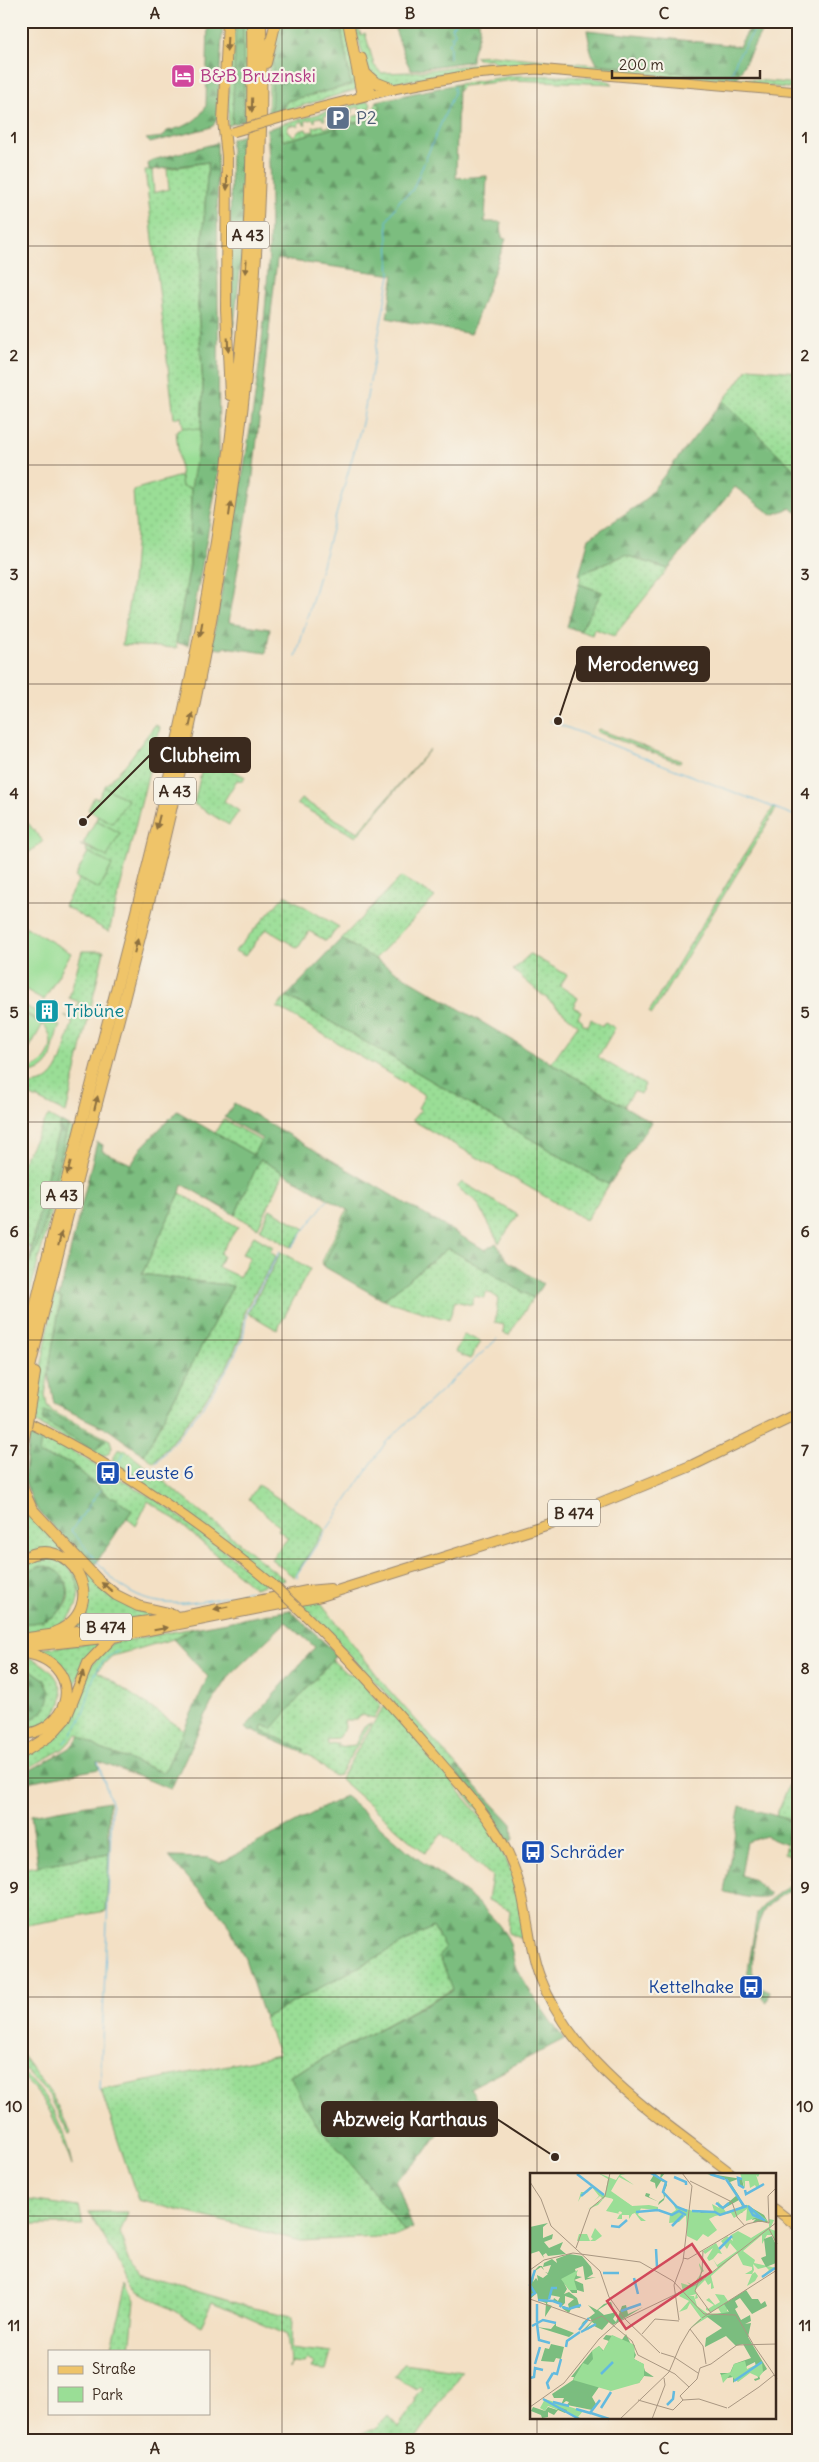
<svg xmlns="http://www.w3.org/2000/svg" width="819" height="2462" viewBox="0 0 819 2462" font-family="Delius,sans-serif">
<defs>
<pattern id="grass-dots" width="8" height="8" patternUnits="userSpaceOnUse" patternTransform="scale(1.25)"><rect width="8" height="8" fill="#9ade96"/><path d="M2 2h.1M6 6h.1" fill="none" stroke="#86bf81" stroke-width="1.8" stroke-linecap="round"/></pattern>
<pattern id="forest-firs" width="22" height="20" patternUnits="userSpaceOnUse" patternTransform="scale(1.25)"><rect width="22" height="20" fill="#7bbd7f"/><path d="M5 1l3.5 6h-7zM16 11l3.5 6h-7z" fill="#669a67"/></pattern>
</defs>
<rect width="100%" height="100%" fill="#f7f3e8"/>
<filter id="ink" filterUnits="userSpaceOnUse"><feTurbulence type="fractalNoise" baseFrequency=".02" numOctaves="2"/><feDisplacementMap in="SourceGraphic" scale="10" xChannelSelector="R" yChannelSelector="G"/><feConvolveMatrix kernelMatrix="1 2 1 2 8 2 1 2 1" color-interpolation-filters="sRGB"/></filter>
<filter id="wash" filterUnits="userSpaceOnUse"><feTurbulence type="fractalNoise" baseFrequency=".0096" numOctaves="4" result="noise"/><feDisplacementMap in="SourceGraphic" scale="20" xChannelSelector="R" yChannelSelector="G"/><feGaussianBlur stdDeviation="1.12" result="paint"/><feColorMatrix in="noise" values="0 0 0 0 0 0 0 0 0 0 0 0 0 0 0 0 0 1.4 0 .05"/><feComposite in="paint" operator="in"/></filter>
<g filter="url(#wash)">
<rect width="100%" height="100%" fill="#f3e0c5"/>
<path fill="url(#grass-dots)" stroke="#6a845a" d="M 231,21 L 236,21 L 232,124 L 228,126 Z
M 243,21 L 247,21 L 247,120 L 244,121 Z
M 278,21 L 285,21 L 273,62 L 271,113 L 268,114 L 270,51 Z
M 340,21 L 346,21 L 357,86 L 355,90 L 281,112 L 287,101 L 351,85 Z
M 353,21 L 356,21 L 361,35 L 365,33 L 374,65 L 381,73 L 411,72 L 484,63 L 490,63 L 492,67 C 485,71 478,69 469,70 C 441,72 411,84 382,82 L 367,69 Z
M 492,55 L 798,84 L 798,89 L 581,68 L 502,68 L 491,59 L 477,59 L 474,56 Z
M 512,76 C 526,76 608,74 613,84 L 514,80 L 463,86 L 457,92 L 458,84 Z
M 368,101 L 371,104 L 369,109 L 360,111 L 359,107 L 352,109 L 353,113 L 350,113 L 349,110 L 343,112 L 343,115 L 341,116 L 340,112 L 333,114 L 334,117 L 332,118 L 331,114 L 324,116 L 325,120 L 323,120 L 321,117 L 315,118 L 315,122 L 312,119 L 305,121 L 306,124 L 304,125 L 303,121 L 298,123 L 299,126 L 289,125 L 287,131 L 294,136 L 299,131 L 306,129 L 307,132 L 314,131 L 313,127 L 323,125 L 324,128 L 331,126 L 330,123 L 340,124 L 340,120 L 343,120 L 345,123 L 353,121 L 352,117 L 373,111 L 377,101 L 381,106 L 370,119 L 282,141 L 281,124 Z
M 208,162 L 198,305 L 203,387 L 201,430 L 183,427 L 181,416 L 174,418 L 145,170 L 152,170 L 154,193 L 169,189 L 167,169 Z
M 749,368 L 798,372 L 798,473 L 723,401 Z
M 180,476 L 182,487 L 191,488 L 190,565 L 176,643 L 177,648 L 122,645 L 132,582 L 136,533 L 133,490 Z
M 625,555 L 668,569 L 614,636 L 594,629 L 592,635 L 580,631 L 602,592 L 579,584 L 581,574 Z
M 155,725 L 160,727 L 109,932 L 64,906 L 79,879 L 99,889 L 112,866 L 86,851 L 87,848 L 80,845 L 107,856 L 120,833 L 96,820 L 98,815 L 112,822 L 128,800 L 104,787 L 126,764 Z
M 598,729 L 681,761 L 680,763 L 597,732 Z
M 430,749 L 356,837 L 297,804 L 301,799 L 358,832 Z
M 205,755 L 245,777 L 243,781 L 237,780 L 224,801 L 239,811 L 229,825 L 194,804 Z
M 773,808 L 776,809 L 652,1014 L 649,1012 Z
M 401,877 L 435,897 L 375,959 L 341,939 Z
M 285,895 L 339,927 L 326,941 L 309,931 L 298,948 L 266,929 L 245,956 L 235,951 Z
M 82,951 L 104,951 L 66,1113 L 21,1091 L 21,1084 C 63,1091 62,1048 73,1022 L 64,1016 L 72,1018 L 79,1002 L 69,998 Z
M 530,954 L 567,975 L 560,986 L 578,998 L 573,1007 L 581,1011 L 578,1017 L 582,1020 L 583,1024 L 588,1026 L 591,1019 L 602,1026 L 605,1022 L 615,1028 L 598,1057 L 645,1085 L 640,1094 L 634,1091 L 624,1106 L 551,1063 L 578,1025 L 513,970 Z
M 287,996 L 609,1185 L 586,1220 L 412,1120 L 421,1110 L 418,1108 L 425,1095 L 277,1007 Z
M 48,1116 L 61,1123 L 31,1248 L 21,1242 L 21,1164 Z
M 223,1119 L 261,1141 L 253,1155 L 215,1133 Z
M 68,1126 L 73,1129 L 21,1327 L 21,1292 L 28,1265 L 41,1237 Z
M 260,1159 L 284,1173 L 258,1228 L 235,1215 Z
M 462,1182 L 518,1215 L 499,1243 L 477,1202 L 457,1187 Z
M 180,1193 L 238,1227 L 220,1253 L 223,1256 L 218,1267 L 239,1277 L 250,1257 L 242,1254 L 254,1236 L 273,1247 L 270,1252 L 276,1256 L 245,1310 L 241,1336 L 227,1366 L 202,1404 L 154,1463 L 144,1455 L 233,1286 L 142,1274 Z
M 270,1209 L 305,1229 L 291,1247 L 260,1230 Z
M 347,1210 L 349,1211 L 323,1266 L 321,1264 Z
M 448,1248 L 533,1298 L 509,1335 L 503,1333 L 504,1325 L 495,1323 L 498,1298 L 487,1291 L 484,1298 L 474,1296 L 472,1305 L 455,1301 L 449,1320 L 383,1300 Z
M 281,1252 L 310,1269 L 277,1330 L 248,1313 Z
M 54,1295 L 61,1298 L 45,1395 L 47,1405 L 53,1412 L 110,1440 L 112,1447 C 109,1454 106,1456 100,1457 L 32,1421 Z
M 464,1334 L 481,1342 L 470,1359 L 455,1352 Z
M 35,1429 L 163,1504 L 267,1584 L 254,1588 L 176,1520 L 148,1501 L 136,1526 L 127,1518 L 132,1510 L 110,1497 L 69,1462 L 39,1455 L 31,1430 Z
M 118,1450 L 125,1450 L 285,1580 L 276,1583 L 113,1464 L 113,1457 Z
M 258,1485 L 325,1529 L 294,1577 L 271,1559 L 288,1538 L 278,1530 L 280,1527 L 249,1499 Z
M 21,1494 L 99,1584 L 160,1616 L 70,1628 L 84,1606 L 71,1559 L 21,1556 Z
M 43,1556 C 49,1557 57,1558 62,1561 C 87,1579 83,1614 56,1627 C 45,1632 33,1632 21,1633 L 21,1624 C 34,1622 48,1621 59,1612 C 78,1596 66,1573 46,1566 L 29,1571 L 21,1578 L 21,1564 Z
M 318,1599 L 387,1688 L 458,1767 L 454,1771 L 486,1810 L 514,1852 L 510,1851 L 388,1695 L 300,1604 Z
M 194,1628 L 173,1639 L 112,1656 L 97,1671 L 184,1730 L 164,1773 L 101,1749 L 77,1734 L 63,1749 L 21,1772 L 21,1758 L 51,1738 L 86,1671 L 112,1643 Z
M 100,1642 C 95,1651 86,1659 81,1670 C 66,1704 67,1736 21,1740 L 21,1737 C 58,1737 82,1696 57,1666 C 49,1657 39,1655 31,1650 Z
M 21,1655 C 56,1664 80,1698 44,1725 C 38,1728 28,1729 21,1730 L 21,1721 C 38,1720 50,1708 50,1691 L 44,1679 L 21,1663 Z
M 332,1660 L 346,1673 L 355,1675 L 381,1705 L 374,1718 L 361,1715 L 357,1720 L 344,1720 L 345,1728 L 337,1739 L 327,1740 L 328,1745 L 338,1744 L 338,1747 L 355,1745 L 364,1726 L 371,1723 L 339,1775 L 334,1776 L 310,1756 L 302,1752 L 304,1749 L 261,1731 L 264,1725 L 272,1728 Z
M 385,1707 L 392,1709 L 493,1832 L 515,1879 L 526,1934 L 524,1937 L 519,1938 L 508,1933 L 510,1910 L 488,1900 L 492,1876 L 442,1834 L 425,1853 L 340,1779 L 382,1709 Z
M 798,1763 L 798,1822 L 776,1816 Z
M 785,1849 L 798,1851 L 798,1873 L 788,1880 L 790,1865 L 794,1866 L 796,1857 L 784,1853 Z
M 109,1853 L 106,1911 L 21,1926 L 21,1869 Z
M 433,1927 L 445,1948 L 439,1955 L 453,1989 L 290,2076 L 320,2129 L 344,2155 L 405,2232 L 396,2236 L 301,2241 L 138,2200 L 101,2090 L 279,2055 L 264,2018 Z
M 21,2054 L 52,2095 L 71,2133 L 69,2134 L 49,2095 L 21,2066 Z
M 21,2072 C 51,2095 65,2131 72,2166 C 61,2134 49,2098 21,2077 Z
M 21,2199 L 79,2207 L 83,2225 L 21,2225 Z
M 89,2212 L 128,2212 L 120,2233 L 129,2262 L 145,2276 L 253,2308 L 292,2316 L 291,2348 L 331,2353 L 326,2370 L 311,2369 L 314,2364 L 307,2360 L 304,2364 L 292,2363 L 289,2370 C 291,2358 288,2347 287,2335 L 213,2302 L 201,2326 L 139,2291 L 126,2275 Z
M 127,2284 L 135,2300 L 130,2350 L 112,2346 Z
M 404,2363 L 462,2371 L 414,2441 L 360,2441 L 356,2435 L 375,2429 L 388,2416 L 398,2427 L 416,2402 L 415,2397 L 422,2388 L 419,2386 L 416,2389 L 394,2376 Z"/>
<path fill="url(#forest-firs)" stroke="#5b744e" d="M 208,21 L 223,21 L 217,119 L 213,126 L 208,128 L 150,143 L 146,139 L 163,137 L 167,131 C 184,127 197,123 206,106 Z
M 236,21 L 243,21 L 244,121 L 232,124 Z
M 285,21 L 340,21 L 351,85 L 287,101 L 281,110 L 271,113 L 273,62 Z
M 392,21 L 479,21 C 481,39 471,48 472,61 L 411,70 L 406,60 Z
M 754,21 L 767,21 L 737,78 L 729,78 L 597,64 L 591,52 L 587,30 L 739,46 Z
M 458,84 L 456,178 L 487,176 L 485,222 L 501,222 L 502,238 L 506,239 L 471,334 L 387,318 L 394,275 L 277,259 L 252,484 L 229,622 L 270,629 L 266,653 L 225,647 L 222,649 L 211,648 C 242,478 281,303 267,129 L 281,125 L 283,141 L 370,119 L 381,107 L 377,101 Z
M 247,134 L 242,255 L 232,342 L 230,249 L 231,139 Z
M 217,143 L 219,469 L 188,645 L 176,643 L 190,565 L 191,488 L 201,430 L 203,387 L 198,305 L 208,162 L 152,170 L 149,169 L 148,164 L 153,160 Z
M 723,401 L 798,473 L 798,513 L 790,508 L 772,515 L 735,487 L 668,569 L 625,555 L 579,575 L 589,538 L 644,501 Z
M 579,584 L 602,592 L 580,631 L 567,627 Z
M 341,939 L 651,1122 L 609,1185 L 287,996 Z
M 234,1103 L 485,1250 L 496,1243 L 508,1261 L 543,1284 L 533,1298 L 448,1248 L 383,1300 L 323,1266 L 349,1211 L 260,1159 L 235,1215 L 182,1184 L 180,1193 L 142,1274 L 233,1286 L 144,1455 L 109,1430 L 54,1404 L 48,1372 L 61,1298 L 59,1297 L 97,1142 L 103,1145 L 102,1151 L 131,1164 L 142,1147 L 177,1111 L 253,1155 L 262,1139 L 224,1117 L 227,1115 Z
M 61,1122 L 68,1126 L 41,1238 L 28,1265 L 51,1157 Z
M 45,1411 L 106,1440 L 94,1451 L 43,1421 Z
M 30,1429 L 41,1439 L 39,1455 L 69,1462 L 110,1497 L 114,1497 L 132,1510 L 92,1569 L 34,1506 L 24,1479 Z
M 40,1566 C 71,1567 77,1603 52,1617 C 43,1623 31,1623 21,1624 L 21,1578 L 29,1571 Z
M 290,1610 L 337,1654 L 272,1729 L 264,1725 L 261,1731 L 304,1749 L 302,1752 L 245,1728 L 315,1647 L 286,1622 L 231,1674 L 211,1704 L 171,1789 L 97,1761 L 99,1769 L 21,1783 L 21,1777 L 25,1773 L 70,1748 L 80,1736 L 101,1749 L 164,1773 L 208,1677 L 173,1639 L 194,1628 Z
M 21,1663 L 44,1679 L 50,1691 C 50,1708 38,1720 21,1721 Z
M 458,1767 L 512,1824 L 513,1838 L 510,1844 L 486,1810 L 454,1770 Z
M 345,1796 C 366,1814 387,1833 408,1851 C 440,1877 486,1901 507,1937 C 512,1945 512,1960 517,1970 C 531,1994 547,2017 564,2039 L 470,2088 L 476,2099 L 448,2120 L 424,2154 L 395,2181 C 403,2195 406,2213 413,2228 L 405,2232 L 344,2155 L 320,2129 L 304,2105 L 290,2076 L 453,1990 L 439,1955 L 445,1948 L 433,1927 L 264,2018 L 245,1959 L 225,1919 L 169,1857 L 209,1858 L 220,1863 Z
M 109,1801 L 109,1853 L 38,1866 L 31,1815 Z
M 740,1806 L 791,1820 L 786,1845 L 765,1836 L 747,1842 L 741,1875 L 754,1880 L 770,1895 C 759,1903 737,1894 724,1892 Z
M 798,1879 L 798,1885 C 788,1892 774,1899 766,1908 C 756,1920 748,1966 755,1980 C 758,1987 763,1989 770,1992 L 767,2002 L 755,1992 L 747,1977 L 757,1913 L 768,1901 Z"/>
<path fill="#9ade96" stroke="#6a845a" d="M 183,427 L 201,430 L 191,488 L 182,487 L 176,431 Z
M 104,787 L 128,800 L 112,823 L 88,810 L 94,797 L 98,799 Z
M 21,815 L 43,841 L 21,859 Z
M 96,820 L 120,833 L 107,857 L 83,844 Z
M 88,852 L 112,865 L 99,889 L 75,877 Z
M 21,924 L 71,953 L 44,1000 L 21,987 Z
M 21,1003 L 60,1026 C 49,1045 59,1075 21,1073 L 21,1070 C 46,1070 61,1043 43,1024 L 21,1063 L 21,1012 L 43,1024 L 21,1010 Z
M 791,1820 L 798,1822 L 798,1851 L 785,1849 Z"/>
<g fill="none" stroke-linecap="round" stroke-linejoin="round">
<path stroke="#62badf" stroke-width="1" d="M 450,58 L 450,46 L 448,44 L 453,39 L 451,36 L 454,35 L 455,32 L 451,27 L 458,21
M 730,79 L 737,58 L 760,21
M 296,657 L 362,423 L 390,275 L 387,221 L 400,200 L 412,191 L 454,93 L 454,87
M 550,721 L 798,817
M 21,1243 L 30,1249
M 292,1247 L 327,1200
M 156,1463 L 204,1405 L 229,1366 L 243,1337 L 247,1311 L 280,1251
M 117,1464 L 124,1453
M 106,1482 L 110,1475
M 100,1490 L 71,1531 C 89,1549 103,1573 124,1588 C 160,1615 211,1600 251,1591
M 297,1578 L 297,1574 L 386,1442 L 497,1339
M 64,1743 C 70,1736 76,1729 80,1721 C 92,1695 88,1664 118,1651
M 98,1762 L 112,1805 L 100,2090"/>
</g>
</g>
<g filter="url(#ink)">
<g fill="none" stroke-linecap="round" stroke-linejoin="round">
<defs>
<path id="major" d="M 287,116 L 393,89 L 474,74 L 537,69 L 798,92
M 21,1419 C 112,1462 195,1520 272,1584
M 303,1613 C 350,1659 393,1707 436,1757 C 455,1780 477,1802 493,1827 C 511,1853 521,1884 526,1915 C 530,1935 532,1957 540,1977 C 573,2065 662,2119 732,2174
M 775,2209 L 798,2227"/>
<path id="highway" d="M 228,21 L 223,121 L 227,156 L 226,309 L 230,395
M 348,21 L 362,96
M 361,58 L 371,94
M 266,63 L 276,21
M 366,74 L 375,82 L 393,89
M 21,1366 C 81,1104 162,847 209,583 C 242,398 255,209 252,21
M 21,1406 C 78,1157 154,912 203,662 C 245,451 265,237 261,21
M 29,1410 L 35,1373
M 21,1455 L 26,1427
M 21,1477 L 23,1489 L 32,1509 L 99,1581 L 116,1595 L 138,1606 L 173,1614
M 21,1560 C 70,1527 114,1608 55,1632
M 21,1639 L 184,1616 L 307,1591 L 330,1589
M 21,1647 L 113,1637 L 321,1596 L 549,1524 L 693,1465 L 798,1414
M 21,1652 C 34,1654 47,1658 56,1668 C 81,1696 54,1735 21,1734
M 21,1754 L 51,1735 L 66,1718 L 88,1663 L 113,1637"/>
</defs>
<use href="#major" stroke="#978572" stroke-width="11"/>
<use href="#highway" stroke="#978572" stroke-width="12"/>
<use href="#major" stroke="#efc469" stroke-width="9"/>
<use href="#highway" stroke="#efc469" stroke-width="10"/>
<defs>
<path id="major-bridge" d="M 233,132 L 287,116
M 272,1584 L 303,1613"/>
<path id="highway-bridge" d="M 26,1427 L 29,1410"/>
</defs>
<use href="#major-bridge" stroke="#978572" stroke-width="11" stroke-linecap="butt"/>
<use href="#highway-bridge" stroke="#978572" stroke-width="12" stroke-linecap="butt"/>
<use href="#major-bridge" stroke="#efc469" stroke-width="9"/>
<use href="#highway-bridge" stroke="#efc469" stroke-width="10"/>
</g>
<defs><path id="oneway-solid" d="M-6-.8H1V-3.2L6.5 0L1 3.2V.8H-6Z" transform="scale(1.25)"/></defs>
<g fill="#8c6f40">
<use href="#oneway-solid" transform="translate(227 44) rotate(93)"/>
<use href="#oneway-solid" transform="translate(252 105) rotate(91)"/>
<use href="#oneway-solid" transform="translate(227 183) rotate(90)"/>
<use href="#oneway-solid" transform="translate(246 267) rotate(94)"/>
<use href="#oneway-solid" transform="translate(228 345) rotate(87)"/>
<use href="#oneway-solid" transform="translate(230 509) rotate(-82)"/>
<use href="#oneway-solid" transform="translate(201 629) rotate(101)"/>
<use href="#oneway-solid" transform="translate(191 720) rotate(-77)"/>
<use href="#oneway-solid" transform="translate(158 822) rotate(104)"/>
<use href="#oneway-solid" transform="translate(136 946) rotate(-76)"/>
<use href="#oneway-solid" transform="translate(96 1103) rotate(-76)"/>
<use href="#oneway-solid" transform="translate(69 1168) rotate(105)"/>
<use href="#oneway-solid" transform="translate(60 1239) rotate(-76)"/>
<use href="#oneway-solid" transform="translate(107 1587) rotate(-141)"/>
<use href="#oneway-solid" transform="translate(221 1608) rotate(169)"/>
<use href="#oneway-solid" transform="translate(161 1629) rotate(-10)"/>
<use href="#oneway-solid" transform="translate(81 1678) rotate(-70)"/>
</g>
</g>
<path fill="none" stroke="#3b2a1e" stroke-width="1" stroke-opacity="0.55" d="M 282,21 L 282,2441M 537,21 L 537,2174M 21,246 L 798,246M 21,465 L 798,465M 21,684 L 798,684M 21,903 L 798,903M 21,1122 L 798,1122M 21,1340 L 798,1340M 21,1559 L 798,1559M 21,1778 L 798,1778M 21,1997 L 798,1997M 21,2216 L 532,2216M 775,2216 L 798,2216M 537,2418 L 537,2441"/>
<defs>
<symbol id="hotel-square" viewBox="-11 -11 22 22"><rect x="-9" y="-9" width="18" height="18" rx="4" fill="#d1479c" stroke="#f7f3e8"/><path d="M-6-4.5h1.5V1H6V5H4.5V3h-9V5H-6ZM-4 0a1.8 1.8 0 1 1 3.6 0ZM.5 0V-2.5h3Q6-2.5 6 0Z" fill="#fff"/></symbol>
<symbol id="parking-square" viewBox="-11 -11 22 22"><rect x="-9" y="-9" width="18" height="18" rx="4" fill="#5c6f8a" stroke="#f7f3e8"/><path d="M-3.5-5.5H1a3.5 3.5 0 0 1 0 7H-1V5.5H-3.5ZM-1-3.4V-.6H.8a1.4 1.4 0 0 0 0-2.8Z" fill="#fff"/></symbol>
<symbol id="building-square" viewBox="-11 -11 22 22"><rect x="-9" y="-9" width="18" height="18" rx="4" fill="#0f9aa8" stroke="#f7f3e8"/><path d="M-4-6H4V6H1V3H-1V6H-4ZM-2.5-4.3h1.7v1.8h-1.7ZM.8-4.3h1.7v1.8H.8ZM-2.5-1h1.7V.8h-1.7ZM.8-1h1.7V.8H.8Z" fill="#fff"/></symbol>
<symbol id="bus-square" viewBox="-11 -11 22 22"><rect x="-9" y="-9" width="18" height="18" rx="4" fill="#1a4fb4" stroke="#f7f3e8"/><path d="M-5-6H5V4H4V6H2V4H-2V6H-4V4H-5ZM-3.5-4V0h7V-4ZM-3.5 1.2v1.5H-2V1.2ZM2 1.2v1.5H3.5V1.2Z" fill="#fff"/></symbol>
</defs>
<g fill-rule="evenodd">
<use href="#hotel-square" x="169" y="62" width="28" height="28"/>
<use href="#parking-square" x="324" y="104" width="28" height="28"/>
<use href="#building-square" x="33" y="997" width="28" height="28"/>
<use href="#bus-square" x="94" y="1459" width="28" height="28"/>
<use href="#bus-square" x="519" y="1838" width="28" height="28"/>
<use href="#bus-square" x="737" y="1973" width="28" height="28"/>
</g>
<g text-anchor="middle" stroke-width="4.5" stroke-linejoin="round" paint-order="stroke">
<g fill="#f7f3e8" stroke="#73665b" stroke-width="1">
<rect x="227" y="221.5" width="42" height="27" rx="4"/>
<rect x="154" y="777.5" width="42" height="27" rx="4"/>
<rect x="41" y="1181.5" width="42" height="27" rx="4"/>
<rect x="548" y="1499.5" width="52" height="27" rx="4"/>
<rect x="80" y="1613.5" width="52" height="27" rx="4"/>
</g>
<g font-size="16" font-weight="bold" fill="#3b2a1e">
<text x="248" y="241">A 43</text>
<text x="175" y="797">A 43</text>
<text x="62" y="1201">A 43</text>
<text x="574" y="1519">B 474</text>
<text x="106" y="1633">B 474</text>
</g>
<g font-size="18" fill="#b23c85" stroke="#f7f3e8" text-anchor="start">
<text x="200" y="82">B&amp;B Bruzinski</text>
</g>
<g font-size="18" fill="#4e5e75" stroke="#f7f3e8" text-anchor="start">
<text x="356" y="124">P2</text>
</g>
<g font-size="18" fill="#0d838f" stroke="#f7f3e8" text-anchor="start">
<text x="64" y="1017">Tribüne</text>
</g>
<g font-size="18" fill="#164399" stroke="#f7f3e8" text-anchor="start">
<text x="126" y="1479">Leuste 6</text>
<text x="550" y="1858">Schräder</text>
<text x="734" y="1993" text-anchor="end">Kettelhake</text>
</g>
</g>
<g transform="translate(530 2173)">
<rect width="246" height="246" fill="#f3e0c5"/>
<path d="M 68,0 L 86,7 L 90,1 L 87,0 L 101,0 L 90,2 L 104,12 L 89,4 L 81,18 L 102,33 L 111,35 L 108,42 L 116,48 L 111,48 L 105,40 L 99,42 L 90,38 L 88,40 L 92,42 L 92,46 L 87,46 L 90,41 L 76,38 L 84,26 L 75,24 L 68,32 L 58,36 L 73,26 L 70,23 L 64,28 L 69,23 L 61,13 L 58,19 L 56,20 L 53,20 L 48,29 L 51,19 L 57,19 L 61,12 L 75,22 L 78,6 ZM 210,0 L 230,0 L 228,4 L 226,2 L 230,14 L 227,16 L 225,12 L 220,15 L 219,8 L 215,8 L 215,16 ZM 239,46 L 244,47 L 240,56 L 246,58 L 246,71 L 242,62 L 237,62 L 232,71 L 232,62 L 213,78 L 225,87 L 224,90 L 246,95 L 231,105 L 239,97 L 236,94 L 228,96 L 223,91 L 224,97 L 222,101 L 225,99 L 228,103 L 225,108 L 217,113 L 222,101 L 215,101 L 222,97 L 222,94 L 213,92 L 207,80 L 181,103 L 184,115 L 181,116 L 181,110 L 178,112 L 175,107 L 165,117 L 168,125 L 165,126 L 166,121 L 159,123 L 164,123 L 167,133 L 178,141 L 191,140 L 188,135 L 181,139 L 176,137 L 176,134 L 178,136 L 184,132 L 176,127 L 179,125 L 185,132 L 190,129 L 185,121 L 194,122 L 198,128 L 197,138 L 203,140 L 218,163 L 178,144 L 160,155 L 157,153 L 160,155 L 171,145 L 160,130 L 157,136 L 149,139 L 159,128 L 149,123 L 153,118 L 151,110 L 161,113 L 157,109 L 163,112 L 169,103 L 167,110 L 171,98 L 169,92 L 169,90 L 174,98 L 170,101 L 174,106 L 188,95 L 183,86 L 179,88 L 177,85 L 183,75 L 175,81 L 173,78 L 186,70 L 192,81 L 188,80 L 183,86 L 187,92 L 207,78 L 200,70 L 197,76 L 191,68 L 197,63 L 203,68 L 201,62 L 208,58 L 221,65 L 239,54 ZM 65,55 L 72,63 L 65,68 L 47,68 L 49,61 L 57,61 L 60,68 L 63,66 L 61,64 ZM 15,226 L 53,238 L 48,244 L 53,246 L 49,246 L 29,234 L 28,237 L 18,233 L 15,238 L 10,235 Z" fill="#9ade96"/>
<path d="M 125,0 L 130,5 L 131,0 L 135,0 L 131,5 L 136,9 L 137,12 L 134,19 L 141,27 L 135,22 L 134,27 L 128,32 L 129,29 L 115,23 L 116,20 L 120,21 L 119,24 L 129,29 L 134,25 L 133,17 L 136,10 L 131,8 L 126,16 L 125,10 L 120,8 ZM 174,0 L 212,6 L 214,15 L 209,12 L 208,6 L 200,9 L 209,23 L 213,33 L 217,32 L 234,42 L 238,49 L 223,49 L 226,46 L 222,47 L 225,40 L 221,42 L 215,33 L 212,40 L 207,39 L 212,33 L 209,27 L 184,41 L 173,41 L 169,39 L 183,39 L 189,35 L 187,29 L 193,34 L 207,22 L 198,7 ZM 18,50 L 13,54 L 13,65 L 23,61 L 22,66 L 14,69 L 19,75 L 33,69 L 30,76 L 36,81 L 18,83 L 16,80 L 13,82 L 14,85 L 9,78 L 0,81 L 0,54 ZM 242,63 L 246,72 L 246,90 L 236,94 L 231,85 L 236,83 L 234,66 ZM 39,81 L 52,83 L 61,94 L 63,101 L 57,105 L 66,104 L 55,107 L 53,93 L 45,96 L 47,103 L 52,104 L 44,107 L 53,111 L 54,119 L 47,117 L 47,120 L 42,120 L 34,110 L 37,116 L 34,121 L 39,119 L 47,125 L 50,135 L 42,134 L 39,140 L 33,136 L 33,133 L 39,135 L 38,131 L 44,126 L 35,123 L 35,130 L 30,135 L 31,131 L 23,128 L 24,125 L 28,128 L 30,124 L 20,122 L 17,131 L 22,133 L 15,144 L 16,130 L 8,127 L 7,120 L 0,126 L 0,113 L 5,97 L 9,93 L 12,93 L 14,97 L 11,94 L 5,98 L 3,109 L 6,105 L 8,108 L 7,102 L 13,105 L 18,101 L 15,99 L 18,100 L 21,92 L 13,94 L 14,90 L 22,86 L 27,90 L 26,86 ZM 216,117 L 222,126 L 228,126 L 231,131 L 235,128 L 237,133 L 222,141 L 210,125 L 205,128 L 208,134 L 205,136 L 211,147 L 220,142 L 221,148 L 215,151 L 221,150 L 218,164 L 237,196 L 229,202 L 230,206 L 225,208 L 224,206 L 228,205 L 225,189 L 217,193 L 203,210 L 203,204 L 193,206 L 190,200 L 200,200 L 204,191 L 221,185 L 213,171 L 206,173 L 196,163 L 175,174 L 176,165 L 192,155 L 176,143 L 199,139 L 194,131 ZM 81,129 L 83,135 L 79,130 L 68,137 L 74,142 L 87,139 L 83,146 L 86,149 L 92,133 L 96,132 L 98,141 L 113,134 L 83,152 L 79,149 L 72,157 L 64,153 L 56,158 L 62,153 L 66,152 L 62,149 L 55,157 L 53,157 L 62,148 L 60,145 L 51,152 L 53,149 L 65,140 L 58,132 L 67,137 L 74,131 ZM 26,150 L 26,153 L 44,160 L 39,164 L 7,154 L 21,156 ZM 96,161 L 106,182 L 104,186 L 113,191 L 115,198 L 124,204 L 114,203 L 109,210 L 69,214 L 62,224 L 66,231 L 62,237 L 37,232 L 39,229 L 36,228 L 31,232 L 34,225 L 24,225 L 22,221 L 43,207 L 44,204 L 41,204 L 62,178 L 69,173 L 78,182 L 74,177 L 79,168 L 73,166 L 76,162 L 84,163 L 91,168 ZM 21,171 L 34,174 L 31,186 L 26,185 L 24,189 L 11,188 L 15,175 L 19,176 ZM 18,234 L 27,237 L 29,234 L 37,237 L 35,240 L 28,237 L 24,242 L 18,239 L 18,244 L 12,245 L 11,242 L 1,238 L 3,234 L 15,238 Z" fill="#7bbd7f"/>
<path d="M 81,19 L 102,33 L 119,32 L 128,34 L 128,37 L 106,35 L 99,46 L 99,42 L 91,42 L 92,39 L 85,36 L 88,32 L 80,23 ZM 142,28 L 147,34 L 172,40 L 184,38 L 182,31 L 189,35 L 188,28 L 196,39 L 218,32 L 238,48 L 225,45 L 216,48 L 217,36 L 204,45 L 201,40 L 185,43 L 179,46 L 187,57 L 178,64 L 173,61 L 167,68 L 157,63 L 156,42 L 149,49 L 139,50 L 140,41 L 146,37 ZM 48,97 L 44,107 L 47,117 L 39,117 L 31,106 ZM 82,162 L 105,172 L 104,186 L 114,191 L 114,203 L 109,210 L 81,218 L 43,207 L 53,190 L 58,192 L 63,186 L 62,178 L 69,173 L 73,178 ZM 215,188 L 217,196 L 232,189 L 233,199 L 229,204 L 220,200 L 208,209 L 200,202 L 193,210 L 191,202 L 201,199 L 204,191 Z" fill="#9ade96"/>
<path fill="none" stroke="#62badf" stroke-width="2.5" d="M 121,0 L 136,9 L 133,19 L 147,34 L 157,38M 47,1 L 74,22M 180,1 L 195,6M 144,4 L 156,9 L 156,12M 196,6 L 214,33M 212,6 L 208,5 L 209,12 L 214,15M 215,17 L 216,21 L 234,11M 51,23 L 63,13M 186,30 L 193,35 L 199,30M 218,33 L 235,48M 219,35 L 223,42 L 232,46M 128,37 L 142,42 L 149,38 L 156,42M 162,38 L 185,39 L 190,42 L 217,33M 106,39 L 128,37M 81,53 L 89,54 L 97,47M 142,53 L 153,42M 126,76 L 127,94M 189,76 L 202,63M 73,100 L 89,100M 232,104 L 245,95M 104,105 L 108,121M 0,123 L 5,120 L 0,112 L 5,97M 19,126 L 22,115 L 27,115M 8,127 L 23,128 L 31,131 L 30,134M 7,131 L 7,149M 32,134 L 39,136 L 51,132M 91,138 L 111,131M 7,151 L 9,167 L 20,170M 2,153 L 13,147 L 26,150M 49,157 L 59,145M 51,159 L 66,151M 36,174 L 37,168 L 50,159M 5,191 L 10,174M 23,200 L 27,201 L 31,186M 71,201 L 83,189M 0,205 L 4,204 L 5,195 L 13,197M 204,208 L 232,189M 19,216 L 17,210 L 23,200M 13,226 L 49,246M 23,229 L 39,233M 137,232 L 143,226 L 144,218M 71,235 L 81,219M 46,236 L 60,240 L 70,227M 61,240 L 79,246"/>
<path fill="none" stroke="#a99782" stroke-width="1" d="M 160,8 L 202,29 L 207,44 L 215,53M 0,9 L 11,26 L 21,53 L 70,98 L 79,124 L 95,146M 239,50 L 238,23 L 247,14M 239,56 L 247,71M 46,75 L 60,36 L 75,23 L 80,0M 173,78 L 172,98 L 165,118 L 181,140M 153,85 L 158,86 L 217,51 L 230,48 L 239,50M 0,97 L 14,87 L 43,80 L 110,89 L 143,108 L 174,141 L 206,142 L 223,171M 0,126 L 61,148 L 72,143 L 102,168 L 108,182 L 145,201 L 159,214M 172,145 L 247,97M 95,146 L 130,180M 149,147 L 144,112 L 153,88 L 162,13 L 152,0M 160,156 L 173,173 L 176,191M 112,161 L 125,146 L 149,148M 223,171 L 247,206M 150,173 L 160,156 L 171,146M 131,180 L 144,184 L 168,200M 229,214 L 244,202M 108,227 L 143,237 L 153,227M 153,227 L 150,223 L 167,206 L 170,195 L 181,191 L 207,172 L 247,171M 153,227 L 169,226 L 197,235M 0,234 L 34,210 L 69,166 L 88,149 L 167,111 L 247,49M 198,235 L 229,214M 90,246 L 139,199 L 150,173M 122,246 L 135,212 L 134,205"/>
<path fill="#d1495b" fill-opacity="0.15" stroke="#d1495b" stroke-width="2.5" d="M 162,71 L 181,99 L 96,156 L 77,128 Z"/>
<rect width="246" height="246" fill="none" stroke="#3b2a1e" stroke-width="2.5"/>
</g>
<path fill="none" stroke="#3b2a1e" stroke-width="2" d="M558 721L577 664M83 822L150 755M555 2157L497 2119"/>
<g fill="#3b2a1e" stroke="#f7f3e8" stroke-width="2">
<circle cx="558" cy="721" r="5"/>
<circle cx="83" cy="822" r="5"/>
<circle cx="555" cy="2157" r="5"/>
</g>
<g fill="#3b2a1e" stroke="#3b2a1e" stroke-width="2">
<rect x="577" y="647" width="132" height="34" rx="5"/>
<rect x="150" y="738" width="100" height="34" rx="5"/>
<rect x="322" y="2102" width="175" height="34" rx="5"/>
</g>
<g font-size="19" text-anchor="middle" font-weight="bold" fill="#fff">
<text x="643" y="671">Merodenweg</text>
<text x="200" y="762">Clubheim</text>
<text x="410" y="2126">Abzweig Karthaus</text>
</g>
<rect width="819" height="2462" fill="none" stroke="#f7f3e8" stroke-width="55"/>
<rect x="48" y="2350" width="162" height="65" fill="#f7f3e8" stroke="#aca397"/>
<rect x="58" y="2366" width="25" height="8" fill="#efc469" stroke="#aca397"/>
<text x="92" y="2374" font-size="15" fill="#3b2a1e">Straße</text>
<rect x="58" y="2387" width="25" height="15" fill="#9ade96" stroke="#aca397"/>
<text x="92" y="2400" font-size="15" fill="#3b2a1e">Park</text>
<path d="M612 70v8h148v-8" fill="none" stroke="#3b2a1e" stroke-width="2.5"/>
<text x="619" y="70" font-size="15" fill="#3b2a1e" stroke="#f7f3e8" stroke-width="4" paint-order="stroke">200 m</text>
<rect x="28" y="28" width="764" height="2406" fill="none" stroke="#3b2a1e" stroke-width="2"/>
<g font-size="16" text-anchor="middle" font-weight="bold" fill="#3b2a1e">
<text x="155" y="19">A</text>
<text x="410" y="19">B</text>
<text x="664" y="19">C</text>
<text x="14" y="143">1</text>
<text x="805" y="143">1</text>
<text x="14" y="361">2</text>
<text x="805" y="361">2</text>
<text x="14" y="580">3</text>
<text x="805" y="580">3</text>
<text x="14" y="799">4</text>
<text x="805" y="799">4</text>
<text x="14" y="1018">5</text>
<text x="805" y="1018">5</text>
<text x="14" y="1237">6</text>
<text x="805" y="1237">6</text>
<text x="14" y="1456">7</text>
<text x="805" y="1456">7</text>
<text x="14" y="1674">8</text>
<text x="805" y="1674">8</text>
<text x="14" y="1893">9</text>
<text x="805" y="1893">9</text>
<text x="14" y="2112">10</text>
<text x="805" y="2112">10</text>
<text x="14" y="2331">11</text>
<text x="805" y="2331">11</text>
<text x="155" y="2454">A</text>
<text x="410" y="2454">B</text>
<text x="664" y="2454">C</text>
</g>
</svg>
